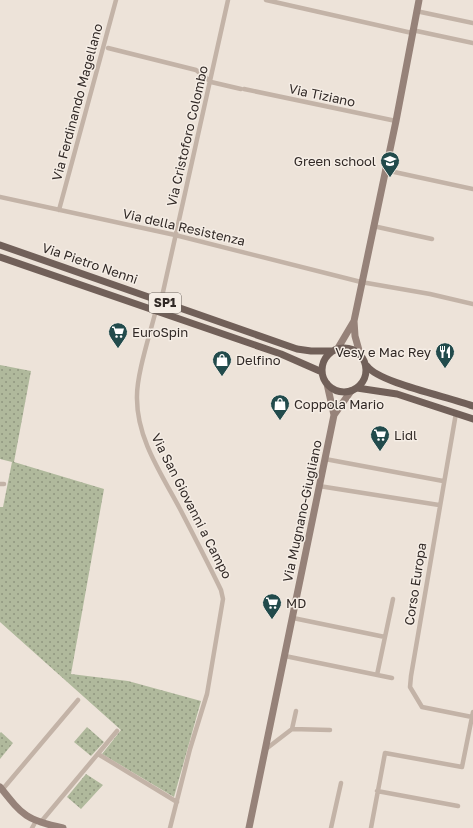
<svg xmlns="http://www.w3.org/2000/svg" width="473" height="828" viewBox="0 0 473 828" font-family="'Golos Text',sans-serif">
<defs>
<pattern id="grass-dots" width="8" height="8" patternUnits="userSpaceOnUse"><rect width="8" height="8" fill="#b0b99c"/><path d="M2 2h.1M6 6h.1" fill="none" stroke="#90967f" stroke-width="1.8" stroke-linecap="round"/></pattern>
</defs>
<rect width="100%" height="100%" fill="#ede3d9"/>
<path fill="url(#grass-dots)" d="M 0,365 L 31,371 L 14,462 L 104,489 L 71,674 L 128,681 L 201,701 L 174,797 L 102,754 L 121,730 L 0,622 L 0,507 L 3,507 L 12,462 L 0,459 Z
M 87,727 L 104,742 L 91,756 L 74,742 Z
M 1,732 L 13,743 L 0,759 L 0,733 Z
M 86,774 L 103,785 L 81,809 L 67,797 Z"/>
<g fill="none" stroke-linecap="round" stroke-linejoin="round">
<path stroke="#c3b3a7" stroke-width="4.5" d="M 266,0 L 412,33
M 416,11 L 473,23
M 412,30 L 473,43
M 108,48 L 196,70 L 211,82 L 241,89
M 244,89 L 396,121
M 385,170 L 473,189
M 0,197 L 175,235 L 361,282 L 430,294 L 473,304
M 59,210 L 116,0
M 373,226 L 432,239
M 161,301 L 228,0
M 156,310 C 150,334 136,376 137,399 C 137,439 162,475 180,509 C 194,536 208,563 221,590 L 223,599 L 207,694 L 190,749 L 170,828
M 456,413 L 411,676 L 410,687 L 422,707 L 472,717
M 325,459 L 443,481
M 0,484 L 4,484
M 319,486 L 439,505
M 293,618 L 385,637
M 285,656 L 392,678
M 377,675 L 393,599
M 292,729 L 330,730
M 266,749 L 292,729 L 296,711
M 98,754 L 177,802
M 2,790 L 78,700
M 377,791 L 458,806
M 40,823 L 117,731
M 32,828 L 36,821
M 331,828 L 341,783
M 371,828 L 385,753 L 462,767 L 473,712"/>
<path stroke="#968279" stroke-width="7" d="M 338,348 L 354,321
M 360,354 L 355,336 L 354,321 L 396,121 L 419,0
M 327,384 L 334,415
M 0,787 C 23,816 26,820 63,828
M 249,828 L 334,415 L 351,391"/>
<path stroke="#716059" stroke-width="7" d="M 0,245 L 297,349 L 311,351 L 332,351
M 0,257 L 281,354 L 322,372
M322 370a22 22 0 1 1 44 0a22 22 0 1 1-44 0Z
M 367,366 C 379,383 450,397 473,406
M 357,388 L 397,394 L 473,419"/>
</g>
<defs>
<symbol id="school-pin" viewBox="-11 -11 22 30"><path d="M0 17L-7.5 6A9.5 9.5 0 1 1 7.5 6Z" fill="#224b4c" stroke="#f5ede5"/><path d="M0-5L7-2L0 1L-7-2ZM-4 1L0 2.5L4 1V4Q0 6-4 4Z" fill="#fff"/></symbol>
<symbol id="supermarket-pin" viewBox="-11 -11 22 30"><path d="M0 17L-7.5 6A9.5 9.5 0 1 1 7.5 6Z" fill="#224b4c" stroke="#f5ede5"/><path d="M-6-5.5h2.5l.6 2H6L4.5 2H-2.5L-4.4-4H-6ZM-1.5 3.2a1.3 1.3 0 1 0 .1 0ZM3 3.2a1.3 1.3 0 1 0 .1 0Z" fill="#fff"/></symbol>
<symbol id="restaurant-pin" viewBox="-11 -11 22 30"><path d="M0 17L-7.5 6A9.5 9.5 0 1 1 7.5 6Z" fill="#224b4c" stroke="#f5ede5"/><path d="M-5-6h1v4h1v-4h1v4h1v-4h1v5L-1.5 .5V6h-2V.5L-5-1ZM5-6V6H3V1.5H1.5Q1.5-4 5-6Z" fill="#fff"/></symbol>
<symbol id="shop-pin" viewBox="-11 -11 22 30"><path d="M0 17L-7.5 6A9.5 9.5 0 1 1 7.5 6Z" fill="#224b4c" stroke="#f5ede5"/><path d="M-5-2.5h2.3a2.7 3.5 0 0 1 5.4 0H5L5.5 6h-11ZM-1.5-2.5h3a1.5 2.3 0 0 0-3 0Z" fill="#fff"/></symbol>
</defs>
<g fill-rule="evenodd">
<use href="#school-pin" x="379" y="150" width="22" height="30"/>
<use href="#supermarket-pin" x="107" y="321" width="22" height="30"/>
<use href="#restaurant-pin" x="434" y="341" width="22" height="30"/>
<use href="#shop-pin" x="211" y="349" width="22" height="30"/>
<use href="#shop-pin" x="269" y="393" width="22" height="30"/>
<use href="#supermarket-pin" x="369" y="424" width="22" height="30"/>
<use href="#supermarket-pin" x="261" y="592" width="22" height="30"/>
</g>
<g text-anchor="middle" stroke-width="3" stroke-linejoin="round" paint-order="stroke">
<rect fill="#f5ede5" stroke="#6c645f" stroke-width="1" x="149" y="293" width="32" height="20" rx="3"/>
<g font-size="12" font-weight="bold" fill="#312926">
<text x="165" y="307">SP1</text>
</g>
<g font-size="13" fill="#312926" stroke="#f5ede5">
<text transform="translate(322 95) rotate(12)" y="5">Via Tiziano</text>
<text transform="translate(77 102) rotate(-75)" y="5">Via Ferdinando Magellano</text>
<text transform="translate(187 136) rotate(-77)" y="5">Via Cristoforo Colombo</text>
<text transform="translate(184 227) rotate(13)" y="5">Via della Resistenza</text>
<text transform="translate(90 263) rotate(19)" y="5">Via Pietro Nenni</text>
<text transform="translate(192 506) rotate(63)" y="5">Via San Giovanni a Campo</text>
<text transform="translate(302 511) rotate(-78)" y="5">Via Mugnano-Giugliano</text>
<text transform="translate(415 584) rotate(-81)" y="5">Corso Europa</text>
</g>
<g font-size="13" fill="#312926" stroke="#f5ede5" text-anchor="start">
<text x="376" y="166" text-anchor="end">Green school</text>
<text x="132" y="337">EuroSpin</text>
<text x="431" y="357" text-anchor="end">Vesy e Mac Rey</text>
<text x="236" y="365">Delfino</text>
<text x="294" y="409">Coppola Mario</text>
<text x="394" y="440">Lidl</text>
<text x="286" y="608">MD</text>
</g>
</g>
</svg>
